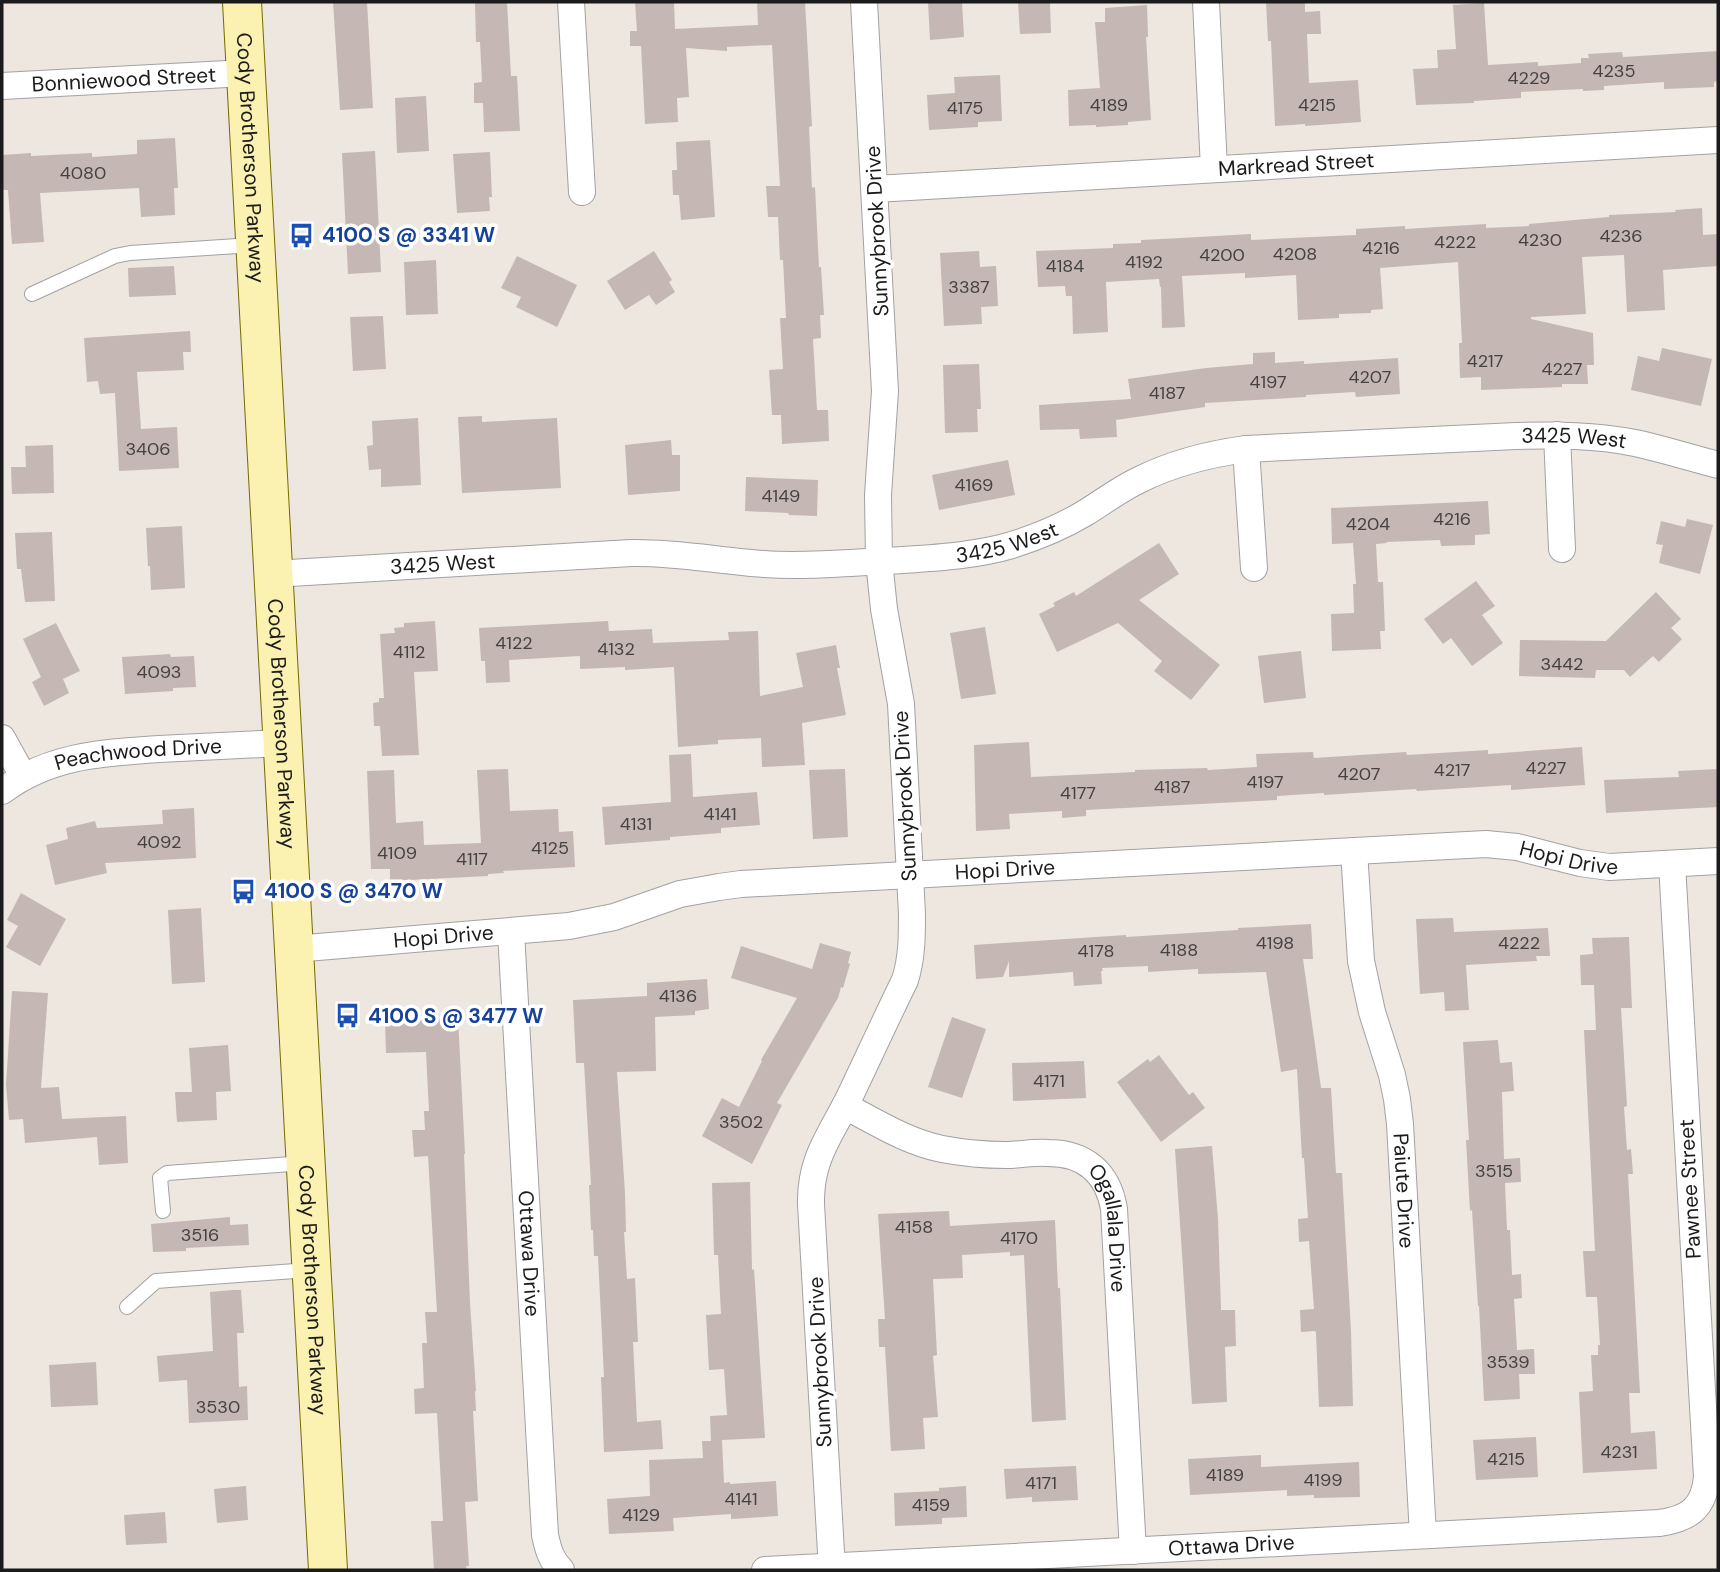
<svg xmlns="http://www.w3.org/2000/svg" width="1720" height="1572" viewBox="0 0 1720 1572" font-family="'DM Sans',sans-serif">
<rect width="100%" height="100%" fill="#ede7e0"/>
<path fill="#c5b7b4" d="M 333,2 L 367,2 L 373,108 L 340,110 Z
M 475,2 L 507,2 L 511,76 L 517,76 L 520,131 L 484,132 L 483,103 L 474,103 L 474,83 L 482,82 L 480,42 L 476,42 Z
M 635,2 L 674,2 L 675,29 L 758,25 L 757,2 L 805,2 L 812,126 L 809,127 L 812,188 L 815,187 L 819,267 L 821,267 L 824,315 L 820,315 L 821,338 L 813,339 L 817,410 L 828,410 L 829,441 L 782,444 L 781,415 L 772,415 L 769,370 L 783,369 L 780,318 L 786,318 L 783,260 L 780,260 L 778,217 L 768,217 L 766,186 L 780,186 L 772,45 L 727,47 L 727,51 L 686,48 L 689,97 L 677,98 L 678,122 L 645,124 L 641,46 L 630,46 L 630,31 L 637,31 Z
M 928,2 L 962,2 L 964,37 L 930,40 Z
M 1018,2 L 1050,2 L 1051,33 L 1020,34 Z
M 1266,2 L 1305,2 L 1305,12 L 1320,11 L 1321,34 L 1307,34 L 1309,83 L 1358,80 L 1361,122 L 1305,126 L 1305,124 L 1275,126 L 1271,41 L 1268,41 Z
M 1484,3 L 1488,65 L 1538,62 L 1538,66 L 1581,63 L 1581,58 L 1589,58 L 1588,54 L 1622,52 L 1623,57 L 1718,51 L 1718,81 L 1714,82 L 1714,87 L 1664,89 L 1664,82 L 1604,86 L 1604,90 L 1583,91 L 1583,89 L 1521,92 L 1521,98 L 1474,101 L 1474,103 L 1416,105 L 1413,69 L 1438,68 L 1437,50 L 1456,49 L 1453,5 Z
M 1147,5 L 1148,37 L 1146,37 L 1151,120 L 1128,122 L 1128,125 L 1096,127 L 1096,125 L 1069,126 L 1068,90 L 1100,88 L 1095,22 L 1105,22 L 1105,8 Z
M 1000,75 L 1002,121 L 978,122 L 978,127 L 929,130 L 927,95 L 955,93 L 954,77 Z
M 426,96 L 429,151 L 397,153 L 395,98 Z
M 175,138 L 178,188 L 174,188 L 175,215 L 141,217 L 139,188 L 40,193 L 44,242 L 12,244 L 8,190 L 2,190 L 2,155 L 31,153 L 31,156 L 92,153 L 92,157 L 137,154 L 137,140 Z
M 710,140 L 715,217 L 681,220 L 679,195 L 673,195 L 672,170 L 677,170 L 676,142 Z
M 375,151 L 381,272 L 348,274 L 342,153 Z
M 490,152 L 492,197 L 489,197 L 490,211 L 457,213 L 453,154 Z
M 1702,208 L 1703,235 L 1718,234 L 1718,266 L 1663,270 L 1665,310 L 1627,312 L 1624,255 L 1582,257 L 1586,314 L 1531,317 L 1531,319 L 1593,333 L 1594,365 L 1587,365 L 1588,384 L 1562,384 L 1562,387 L 1481,390 L 1481,377 L 1460,378 L 1459,343 L 1462,343 L 1458,262 L 1380,268 L 1383,309 L 1371,310 L 1371,313 L 1339,314 L 1339,318 L 1298,320 L 1296,275 L 1245,278 L 1245,273 L 1182,276 L 1185,327 L 1162,328 L 1161,287 L 1160,287 L 1159,279 L 1106,282 L 1108,332 L 1073,334 L 1072,296 L 1066,296 L 1065,286 L 1038,287 L 1036,251 L 1113,248 L 1113,244 L 1141,243 L 1141,240 L 1181,238 L 1251,234 L 1251,240 L 1356,235 L 1356,229 L 1405,226 L 1405,229 L 1486,224 L 1486,228 L 1529,226 L 1529,224 L 1609,217 L 1609,215 L 1676,212 L 1675,210 Z
M 654,251 L 672,280 L 669,282 L 675,292 L 656,305 L 649,295 L 625,310 L 607,281 Z
M 979,251 L 980,267 L 996,266 L 998,306 L 981,307 L 982,324 L 944,326 L 940,253 Z
M 517,256 L 577,285 L 557,327 L 516,307 L 521,297 L 501,288 Z
M 436,260 L 438,314 L 406,315 L 404,262 Z
M 174,266 L 176,295 L 129,297 L 128,268 Z
M 383,316 L 386,369 L 353,371 L 350,317 Z
M 190,331 L 191,352 L 183,352 L 184,370 L 137,372 L 141,429 L 177,427 L 179,468 L 119,471 L 115,393 L 100,394 L 98,381 L 87,382 L 84,338 Z
M 1662,348 L 1712,359 L 1701,406 L 1631,390 L 1638,356 L 1659,361 Z
M 1275,352 L 1275,363 L 1304,361 L 1304,364 L 1398,358 L 1400,394 L 1356,397 L 1355,392 L 1306,395 L 1306,397 L 1205,403 L 1205,407 L 1116,420 L 1117,437 L 1080,439 L 1079,429 L 1040,430 L 1039,405 L 1131,399 L 1128,379 L 1206,368 L 1253,364 L 1253,353 Z
M 979,364 L 981,409 L 977,409 L 978,432 L 945,433 L 943,365 Z
M 482,416 L 482,422 L 557,418 L 561,488 L 462,493 L 458,417 Z
M 418,418 L 421,485 L 381,487 L 381,469 L 369,470 L 367,446 L 373,445 L 372,421 Z
M 671,440 L 672,455 L 680,455 L 680,491 L 628,495 L 625,445 Z
M 53,445 L 54,493 L 12,494 L 11,467 L 26,467 L 25,446 Z
M 1008,460 L 1015,495 L 939,510 L 932,475 Z
M 746,477 L 818,480 L 817,516 L 789,515 L 788,513 L 745,511 Z
M 1488,501 L 1490,534 L 1475,535 L 1475,545 L 1441,546 L 1440,540 L 1386,542 L 1387,543 L 1376,544 L 1378,582 L 1383,582 L 1385,631 L 1380,631 L 1381,649 L 1332,651 L 1331,614 L 1354,613 L 1353,584 L 1356,584 L 1353,543 L 1332,544 L 1331,508 Z
M 1687,519 L 1713,525 L 1700,574 L 1659,563 L 1663,545 L 1656,544 L 1661,521 L 1685,527 Z
M 182,526 L 185,588 L 151,590 L 150,566 L 148,566 L 146,528 Z
M 52,532 L 55,601 L 25,602 L 21,569 L 17,569 L 15,533 Z
M 1159,543 L 1179,574 L 1139,600 L 1220,665 L 1191,700 L 1154,671 L 1162,661 L 1118,623 L 1057,652 L 1039,614 L 1055,606 L 1053,603 L 1074,592 L 1076,596 Z
M 1476,581 L 1495,606 L 1482,615 L 1503,643 L 1472,666 L 1451,638 L 1443,644 L 1424,619 Z
M 1656,592 L 1681,619 L 1671,628 L 1682,639 L 1659,662 L 1653,656 L 1630,677 L 1624,670 L 1596,670 L 1595,678 L 1519,676 L 1520,640 L 1606,641 Z
M 435,621 L 438,671 L 414,672 L 419,755 L 382,756 L 380,726 L 374,726 L 373,703 L 379,702 L 379,698 L 384,698 L 380,634 L 395,633 L 394,628 L 404,627 L 404,623 Z
M 608,621 L 609,631 L 652,629 L 653,643 L 729,640 L 728,632 L 758,631 L 760,696 L 803,687 L 796,653 L 836,645 L 840,668 L 837,668 L 846,715 L 802,723 L 805,765 L 762,767 L 761,738 L 718,740 L 718,744 L 678,747 L 674,667 L 625,670 L 625,667 L 580,669 L 580,656 L 509,660 L 510,682 L 486,683 L 485,661 L 481,661 L 479,628 Z
M 56,623 L 80,671 L 63,679 L 69,693 L 44,706 L 32,682 L 41,677 L 23,639 Z
M 985,627 L 996,694 L 961,699 L 950,633 Z
M 1301,651 L 1306,698 L 1264,703 L 1258,656 Z
M 170,654 L 171,657 L 194,656 L 196,687 L 173,688 L 173,691 L 125,694 L 122,657 Z
M 1029,742 L 1031,777 L 1135,772 L 1135,770 L 1207,768 L 1208,770 L 1257,767 L 1256,754 L 1313,752 L 1314,758 L 1406,752 L 1407,755 L 1488,750 L 1488,754 L 1582,747 L 1585,785 L 1511,790 L 1511,785 L 1417,791 L 1416,789 L 1324,795 L 1324,793 L 1277,796 L 1277,800 L 1086,810 L 1086,816 L 1062,818 L 1062,811 L 1009,814 L 1010,829 L 976,831 L 974,745 Z
M 691,754 L 693,797 L 757,792 L 760,825 L 721,828 L 721,833 L 670,837 L 670,840 L 605,845 L 602,807 L 671,802 L 669,755 Z
M 508,769 L 510,811 L 558,809 L 559,832 L 573,831 L 575,867 L 503,871 L 504,873 L 488,874 L 488,876 L 390,881 L 390,869 L 371,869 L 367,771 L 394,770 L 396,823 L 423,821 L 424,845 L 481,843 L 477,770 Z
M 845,769 L 848,837 L 813,839 L 809,770 Z
M 1718,769 L 1718,807 L 1606,813 L 1604,780 L 1679,777 L 1678,771 Z
M 194,808 L 196,858 L 105,863 L 107,873 L 55,885 L 46,845 L 68,839 L 66,828 L 95,821 L 97,828 L 163,824 L 162,810 Z
M 21,893 L 66,919 L 40,966 L 6,947 L 18,926 L 7,920 Z
M 201,908 L 205,982 L 172,984 L 168,910 Z
M 1453,918 L 1454,932 L 1548,928 L 1550,956 L 1536,956 L 1537,961 L 1466,965 L 1469,1010 L 1445,1011 L 1444,992 L 1420,994 L 1416,919 Z
M 1311,924 L 1313,959 L 1303,959 L 1321,1088 L 1331,1088 L 1336,1173 L 1342,1173 L 1351,1331 L 1353,1406 L 1319,1407 L 1316,1333 L 1315,1331 L 1301,1332 L 1300,1310 L 1314,1309 L 1309,1241 L 1299,1242 L 1298,1219 L 1308,1218 L 1304,1158 L 1302,1158 L 1297,1069 L 1281,1072 L 1266,972 L 1198,974 L 1198,969 L 1148,972 L 1148,966 L 1102,968 L 1103,971 L 1101,971 L 1102,984 L 1074,986 L 1073,972 L 1009,977 L 1009,961 L 1003,977 L 976,979 L 974,945 L 1126,935 L 1126,937 L 1238,930 L 1238,928 Z
M 1629,937 L 1632,1008 L 1621,1008 L 1627,1106 L 1624,1107 L 1627,1150 L 1631,1149 L 1633,1174 L 1628,1174 L 1640,1393 L 1629,1393 L 1631,1433 L 1655,1431 L 1657,1469 L 1583,1473 L 1579,1392 L 1593,1391 L 1591,1355 L 1598,1355 L 1598,1345 L 1600,1345 L 1597,1297 L 1586,1297 L 1583,1251 L 1595,1251 L 1584,1030 L 1596,1030 L 1594,985 L 1581,985 L 1580,955 L 1593,954 L 1592,938 Z
M 820,943 L 851,952 L 848,963 L 850,964 L 843,988 L 841,987 L 838,998 L 777,1103 L 782,1105 L 752,1164 L 702,1136 L 722,1098 L 739,1107 L 762,1061 L 761,1060 L 797,998 L 731,978 L 741,946 L 812,969 Z
M 707,979 L 709,1009 L 695,1011 L 695,1015 L 655,1017 L 656,1071 L 617,1072 L 625,1193 L 626,1232 L 624,1232 L 627,1279 L 635,1278 L 638,1342 L 633,1342 L 637,1422 L 661,1420 L 663,1449 L 604,1452 L 601,1377 L 604,1377 L 598,1256 L 594,1256 L 593,1230 L 591,1230 L 589,1185 L 591,1185 L 584,1063 L 576,1063 L 573,1000 L 647,996 L 647,983 Z
M 12,991 L 48,993 L 41,1088 L 59,1087 L 62,1119 L 126,1116 L 128,1163 L 99,1165 L 97,1137 L 25,1143 L 23,1119 L 9,1120 L 6,1085 Z
M 952,1017 L 986,1029 L 962,1098 L 928,1087 Z
M 458,1018 L 465,1154 L 464,1154 L 470,1303 L 476,1391 L 475,1391 L 476,1411 L 473,1411 L 478,1501 L 465,1502 L 469,1566 L 466,1566 L 467,1570 L 434,1570 L 431,1521 L 443,1521 L 437,1413 L 415,1414 L 414,1389 L 424,1388 L 422,1343 L 427,1343 L 425,1312 L 437,1312 L 428,1156 L 414,1157 L 412,1130 L 425,1130 L 424,1111 L 429,1111 L 426,1052 L 386,1053 L 385,1022 Z
M 1498,1040 L 1500,1063 L 1512,1062 L 1514,1091 L 1502,1092 L 1504,1159 L 1520,1158 L 1521,1182 L 1505,1183 L 1507,1230 L 1510,1230 L 1512,1275 L 1521,1274 L 1522,1298 L 1514,1299 L 1517,1350 L 1534,1349 L 1535,1374 L 1519,1374 L 1520,1399 L 1484,1401 L 1479,1306 L 1478,1306 L 1472,1210 L 1470,1211 L 1466,1140 L 1469,1140 L 1463,1042 Z
M 228,1045 L 231,1091 L 216,1092 L 217,1120 L 177,1122 L 175,1092 L 192,1092 L 189,1048 Z
M 1159,1055 L 1189,1095 L 1193,1092 L 1205,1108 L 1161,1142 L 1117,1082 L 1148,1059 L 1150,1062 Z
M 1084,1061 L 1086,1098 L 1013,1101 L 1012,1063 Z
M 1212,1146 L 1218,1219 L 1221,1310 L 1235,1310 L 1236,1346 L 1225,1347 L 1227,1402 L 1192,1404 L 1175,1149 Z
M 750,1182 L 752,1270 L 754,1269 L 765,1438 L 722,1440 L 724,1483 L 730,1482 L 730,1484 L 776,1481 L 778,1516 L 731,1519 L 731,1514 L 673,1518 L 674,1531 L 609,1534 L 607,1499 L 650,1496 L 649,1460 L 703,1458 L 702,1441 L 711,1441 L 710,1416 L 727,1415 L 724,1369 L 709,1370 L 706,1315 L 721,1314 L 718,1255 L 714,1255 L 712,1183 Z
M 949,1211 L 950,1226 L 1055,1220 L 1058,1288 L 1060,1288 L 1066,1420 L 1032,1422 L 1024,1255 L 1010,1256 L 1010,1252 L 962,1255 L 963,1278 L 933,1279 L 937,1355 L 933,1356 L 938,1417 L 923,1418 L 925,1449 L 891,1451 L 885,1347 L 879,1347 L 878,1319 L 885,1319 L 878,1214 Z
M 230,1217 L 230,1225 L 248,1224 L 249,1245 L 186,1248 L 186,1251 L 153,1252 L 151,1224 Z
M 233,1290 L 241,1290 L 244,1333 L 237,1333 L 239,1387 L 247,1386 L 248,1420 L 189,1423 L 187,1380 L 159,1382 L 157,1356 L 213,1351 L 210,1292 Z
M 96,1362 L 98,1405 L 51,1407 L 49,1365 Z
M 1536,1437 L 1538,1477 L 1476,1480 L 1473,1440 Z
M 1261,1455 L 1261,1467 L 1359,1462 L 1360,1497 L 1314,1498 L 1314,1495 L 1287,1496 L 1287,1490 L 1190,1495 L 1188,1459 Z
M 1076,1466 L 1078,1500 L 1032,1502 L 1032,1497 L 1006,1499 L 1004,1469 Z
M 246,1486 L 248,1520 L 217,1523 L 214,1489 Z
M 966,1486 L 967,1517 L 942,1518 L 942,1524 L 895,1526 L 894,1493 L 939,1491 L 939,1488 Z
M 165,1512 L 167,1543 L 126,1545 L 124,1515 Z"/>
<g fill="none" stroke-linecap="round" stroke-linejoin="round">
<defs>
<path id="lane" d="M 32,294 L 115,256 L 130,253 L 253,245
M 163,1211 L 160,1178 L 167,1173 L 305,1163
M 127,1307 L 156,1281 L 309,1270"/>
<g id="street">
<path d="M 571,2 L 582,192"/>
<path d="M 1206,2 L 1214,169"/>
<path id="s1" d="M 2,86 L 246,73"/>
<path id="s2" d="M 875,189 L 1718,140"/>
<path d="M 1557,435 L 1562,549"/>
<path d="M 1246,449 L 1254,568"/>
<path id="s3" d="M 273,574 L 631,553 C 676,552 719,561 764,564 C 804,567 845,563 886,561 C 928,558 971,557 1012,545 C 1037,537 1062,527 1085,513 C 1103,502 1120,489 1139,480 C 1173,463 1209,454 1246,449 L 1516,436 C 1556,435 1595,435 1635,443 C 1663,449 1691,458 1718,465"/>
<path d="M 2,738 L 23,776"/>
<path id="s4" d="M 2,791 C 50,755 102,753 159,749 C 200,747 241,745 282,743"/>
<path id="s5" d="M 1354,851 L 1361,961 L 1372,1012 L 1392,1075 L 1397,1099 L 1400,1124 L 1423,1535"/>
<path id="s6" d="M 511,932 L 545,1535 C 548,1549 551,1560 561,1570"/>
<path id="s7" d="M 294,949 L 569,926 L 614,917 L 680,894 L 719,887 L 741,884 L 1486,844 L 1517,847 L 1580,863 L 1609,867 L 1718,861"/>
<path id="s8" d="M 845,1106 C 876,1122 907,1142 942,1149 C 963,1153 984,1155 1006,1155 C 1020,1155 1034,1152 1048,1153 C 1085,1153 1108,1173 1114,1209 L 1133,1551"/>
<path id="s9" d="M 765,1570 L 1659,1523 C 1689,1519 1704,1508 1707,1477 L 1672,864"/>
<path d="M 832,1570 L 811,1204 C 810,1159 830,1136 849,1098 C 868,1058 886,1019 905,980 C 912,958 912,936 912,914 L 901,704 L 884,609 L 879,561 L 878,495 L 885,391 L 864,2"/>
</g>
<g id="secondary">
<path id="s10" d="M 242,2 L 328,1570"/>
</g>
</defs>
<use href="#lane" stroke="#a2a2a2" stroke-width="16"/>
<use href="#street" stroke="#a2a2a2" stroke-width="28"/>
<use href="#secondary" stroke="#736b01" stroke-width="40"/>
<use href="#lane" stroke="#fff" stroke-width="14"/>
<use href="#street" stroke="#fff" stroke-width="26"/>
<use href="#secondary" stroke="#fbf1b0" stroke-width="38"/>
</g>
<defs>
<symbol id="bus-bare" viewBox="-9 -9 18 18"><path d="M-5-6H5V4H4V6H2V4H-2V6H-4V4H-5ZM-3.5-4V0h7V-4ZM-3.5 1.2v1.5H-2V1.2ZM2 1.2v1.5H3.5V1.2Z" fill="#1a4fb4" stroke="#fff" stroke-width="2.5" paint-order="stroke"/></symbol>
</defs>
<g fill-rule="evenodd">
<use href="#bus-bare" x="284" y="218" width="35" height="35"/>
<use href="#bus-bare" x="226" y="874" width="35" height="35"/>
<use href="#bus-bare" x="330" y="998" width="35" height="35"/>
</g>
<g text-anchor="middle" stroke-width="7" stroke-linejoin="round" paint-order="stroke">
<g font-size="18" fill="#464241">
<text x="1614" y="77">4235</text>
<text x="1529" y="84">4229</text>
<text x="1109" y="111">4189</text>
<text x="1317" y="111">4215</text>
<text x="965" y="114">4175</text>
<text x="83" y="179">4080</text>
<text x="1621" y="242">4236</text>
<text x="1540" y="246">4230</text>
<text x="1455" y="248">4222</text>
<text x="1381" y="254">4216</text>
<text x="1295" y="260">4208</text>
<text x="1222" y="261">4200</text>
<text x="1144" y="268">4192</text>
<text x="1065" y="272">4184</text>
<text x="969" y="293">3387</text>
<text x="1485" y="367">4217</text>
<text x="1562" y="375">4227</text>
<text x="1370" y="383">4207</text>
<text x="1268" y="388">4197</text>
<text x="1167" y="399">4187</text>
<text x="148" y="455">3406</text>
<text x="974" y="491">4169</text>
<text x="781" y="502">4149</text>
<text x="1452" y="525">4216</text>
<text x="1368" y="530">4204</text>
<text x="514" y="649">4122</text>
<text x="616" y="655">4132</text>
<text x="409" y="658">4112</text>
<text x="1562" y="670">3442</text>
<text x="159" y="678">4093</text>
<text x="1546" y="774">4227</text>
<text x="1452" y="776">4217</text>
<text x="1359" y="780">4207</text>
<text x="1265" y="788">4197</text>
<text x="1172" y="793">4187</text>
<text x="1078" y="799">4177</text>
<text x="720" y="820">4141</text>
<text x="636" y="830">4131</text>
<text x="159" y="848">4092</text>
<text x="550" y="854">4125</text>
<text x="397" y="859">4109</text>
<text x="472" y="865">4117</text>
<text x="1275" y="949">4198</text>
<text x="1519" y="949">4222</text>
<text x="1179" y="956">4188</text>
<text x="1096" y="957">4178</text>
<text x="678" y="1002">4136</text>
<text x="1049" y="1087">4171</text>
<text x="741" y="1128">3502</text>
<text x="1494" y="1177">3515</text>
<text x="914" y="1233">4158</text>
<text x="200" y="1241">3516</text>
<text x="1019" y="1244">4170</text>
<text x="1508" y="1368">3539</text>
<text x="218" y="1413">3530</text>
<text x="1619" y="1458">4231</text>
<text x="1506" y="1465">4215</text>
<text x="1225" y="1481">4189</text>
<text x="1323" y="1486">4199</text>
<text x="1041" y="1489">4171</text>
<text x="741" y="1505">4141</text>
<text x="931" y="1511">4159</text>
<text x="641" y="1521">4129</text>
</g>
<g font-size="21" fill="#1b1b1b" stroke="#fff">
<text dy="7" stroke="none"><textPath href="#s1" startOffset="122">Bonniewood Street</textPath></text>
<text dy="7" stroke="none"><textPath href="#s10" startOffset="156">Cody Brotherson Parkway</textPath></text>
<text dy="7" stroke="none"><textPath href="#s2" startOffset="422">Markread Street</textPath></text>
<text transform="translate(877 231) rotate(-93)" y="7">Sunnybrook Drive</text>
<text dy="7" stroke="none"><textPath href="#s3" startOffset="1325">3425 West</textPath></text>
<text dy="7" stroke="none"><textPath href="#s3" startOffset="737">3425 West</textPath></text>
<text dy="7" stroke="none"><textPath href="#s3" startOffset="170">3425 West</textPath></text>
<text dy="7" stroke="none"><textPath href="#s10" startOffset="723">Cody Brotherson Parkway</textPath></text>
<text dy="7" stroke="none"><textPath href="#s4" startOffset="144">Peachwood Drive</textPath></text>
<text transform="translate(905 796) rotate(-93)" y="7">Sunnybrook Drive</text>
<text dy="7" stroke="none"><textPath href="#s7" startOffset="1284">Hopi Drive</textPath></text>
<text dy="7" stroke="none"><textPath href="#s7" startOffset="718">Hopi Drive</textPath></text>
<text dy="7" stroke="none"><textPath href="#s7" startOffset="150">Hopi Drive</textPath></text>
<text transform="translate(1690 1189) rotate(-93)" y="7">Pawnee Street</text>
<text dy="7" stroke="none"><textPath href="#s5" startOffset="345">Paiute Drive</textPath></text>
<text dy="7" stroke="none"><textPath href="#s8" startOffset="326">Ogallala Drive</textPath></text>
<text dy="7" stroke="none"><textPath href="#s6" startOffset="322">Ottawa Drive</textPath></text>
<text dy="7" stroke="none"><textPath href="#s10" startOffset="1290">Cody Brotherson Parkway</textPath></text>
<text transform="translate(820 1362) rotate(-93)" y="7">Sunnybrook Drive</text>
<text dy="7" stroke="none"><textPath href="#s9" startOffset="467">Ottawa Drive</textPath></text>
</g>
<g font-size="21" font-weight="bold" fill="#164399" stroke="#fff" text-anchor="start">
<text x="322" y="242">4100 S @ 3341 W</text>
<text x="264" y="898">4100 S @ 3470 W</text>
<text x="368" y="1023">4100 S @ 3477 W</text>
</g>
</g>
<rect width="1720" height="1572" fill="none" stroke="#1b1b1b" stroke-width="7"/>
</svg>
